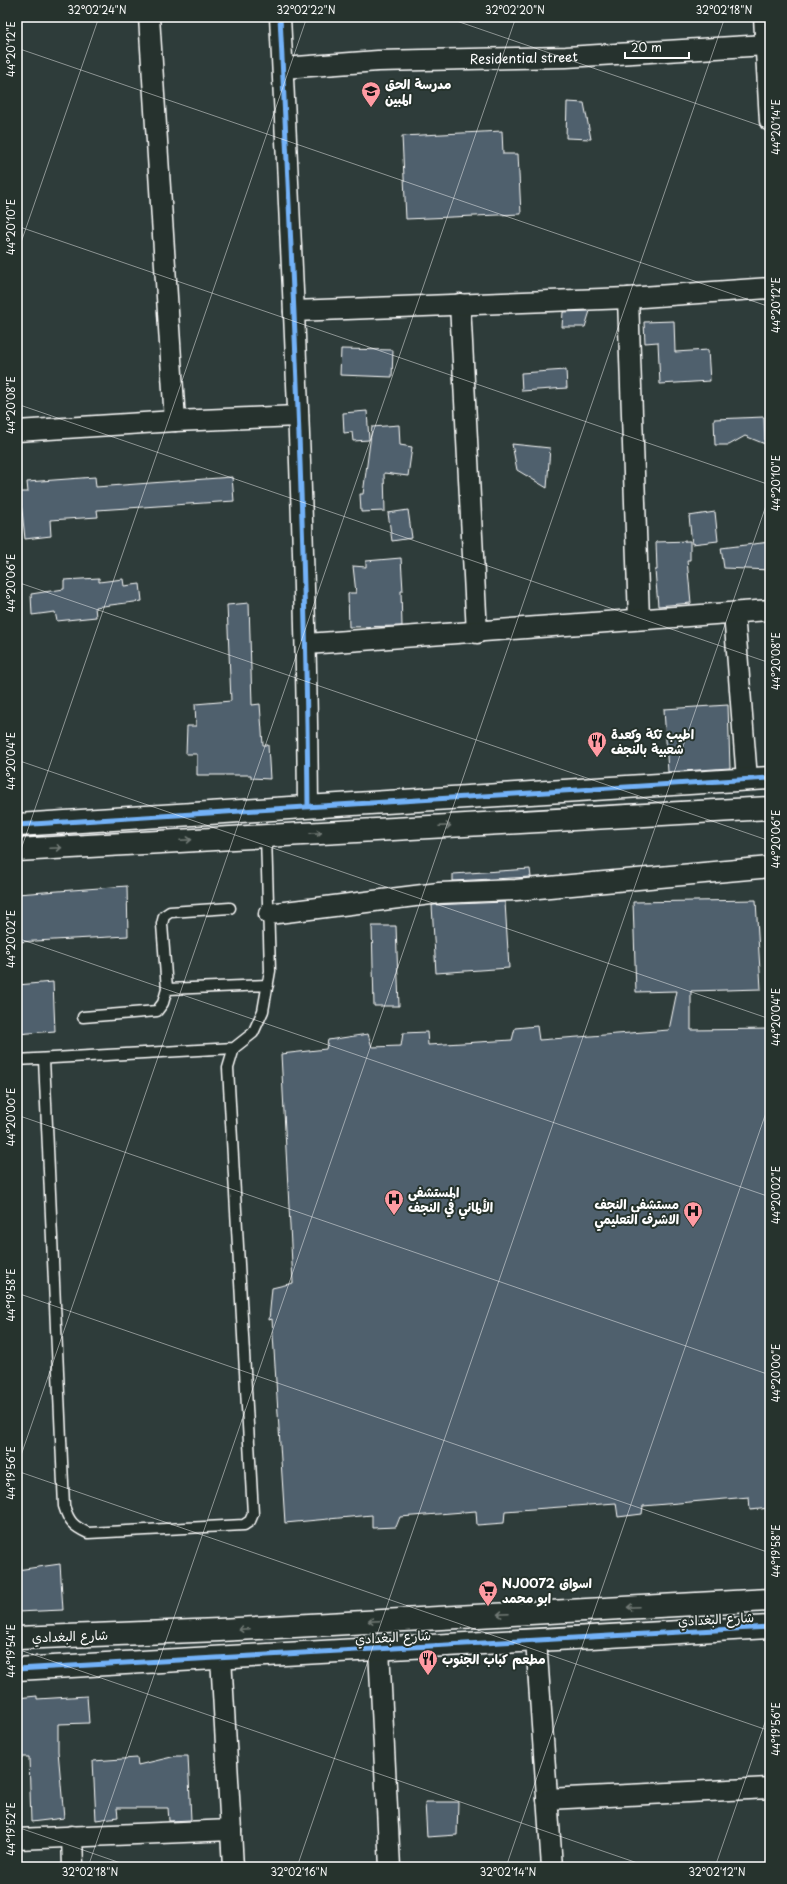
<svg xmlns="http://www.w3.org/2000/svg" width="787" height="1884" viewBox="0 0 787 1884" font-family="'Playpen Sans','Playpen Sans Arabic',sans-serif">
<rect width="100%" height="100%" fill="#2e3c3a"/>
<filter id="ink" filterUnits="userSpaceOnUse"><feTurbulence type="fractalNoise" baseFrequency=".025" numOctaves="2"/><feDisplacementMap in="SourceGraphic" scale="8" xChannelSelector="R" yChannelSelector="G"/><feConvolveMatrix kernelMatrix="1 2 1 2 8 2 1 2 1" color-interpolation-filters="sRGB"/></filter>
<g filter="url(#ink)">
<path fill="#50616d" stroke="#fff" d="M 567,102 L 584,103 L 591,139 L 566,138 Z
M 502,131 L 503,154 L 518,154 L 521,214 L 406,219 L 402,136 Z
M 590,311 L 585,327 L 562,327 L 563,312 Z
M 674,321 L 675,352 L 708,350 L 710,381 L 660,384 L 658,342 L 645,343 L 644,322 Z
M 341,349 L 393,350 L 392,377 L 340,375 Z
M 566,370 L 567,388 L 522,391 L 521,373 Z
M 367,411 L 369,440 L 353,441 L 352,432 L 344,433 L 343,413 Z
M 764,417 L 765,444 L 745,436 L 729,445 L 715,445 L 714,419 Z
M 399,425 L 400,445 L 412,447 L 408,476 L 384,473 L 385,511 L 361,512 L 360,494 L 363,494 L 372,427 Z
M 512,444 L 550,448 L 547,488 L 517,470 Z
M 95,477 L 96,487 L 232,477 L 234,501 L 97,510 L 98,517 L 50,520 L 51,536 L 25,539 L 20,492 L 28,492 L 27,482 Z
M 408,510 L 412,538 L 392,541 L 388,513 Z
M 715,512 L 718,541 L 692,544 L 689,516 Z
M 690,541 L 690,560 L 687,560 L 691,603 L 658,606 L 655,570 L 657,570 L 656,542 Z
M 770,542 L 770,570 L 724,568 L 721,548 Z
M 401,558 L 403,591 L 401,591 L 402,626 L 349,627 L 348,593 L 356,593 L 353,566 L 366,567 L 366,561 Z
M 99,578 L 99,582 L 123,579 L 124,586 L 140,584 L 142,601 L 95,607 L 96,617 L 57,621 L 55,612 L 32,615 L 31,594 L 64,589 L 64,580 Z
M 249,603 L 252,705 L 260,704 L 263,745 L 268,745 L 270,779 L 251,778 L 251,775 L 197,775 L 197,754 L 186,754 L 187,726 L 196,726 L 195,704 L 231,701 L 227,605 Z
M 728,705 L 730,768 L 668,772 L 664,709 Z
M 530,869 L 531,877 L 453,881 L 453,874 Z
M 127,886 L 128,936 L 17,942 L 17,894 Z
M 756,900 L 761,989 L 691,991 L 691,1030 L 770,1029 L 770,1508 L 750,1510 L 749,1497 L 643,1506 L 642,1514 L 618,1517 L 616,1503 L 505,1511 L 504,1523 L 477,1525 L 476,1511 L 400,1517 L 396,1527 L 372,1528 L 372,1515 L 285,1523 L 272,1319 L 269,1320 L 272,1288 L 293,1283 L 281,1054 L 326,1049 L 328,1040 L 368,1034 L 372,1047 L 401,1046 L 403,1033 L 427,1032 L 428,1045 L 512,1040 L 515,1028 L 537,1026 L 539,1040 L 669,1030 L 677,991 L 636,992 L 633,902 Z
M 505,902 L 509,968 L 436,973 L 432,905 Z
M 372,926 L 396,926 L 399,1006 L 374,1006 Z
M 53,982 L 55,1031 L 17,1034 L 17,985 Z
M 60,1564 L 63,1610 L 17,1612 L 17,1570 Z
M 37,1696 L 37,1699 L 87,1696 L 89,1723 L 58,1724 L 58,1751 L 64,1818 L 31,1822 L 29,1757 L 17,1757 L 17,1698 Z
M 176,1756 L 188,1756 L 191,1820 L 169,1821 L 168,1808 L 117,1808 L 118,1817 L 96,1820 L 93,1761 L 137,1758 L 138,1765 Z
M 425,1802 L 458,1802 L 457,1835 L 427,1837 Z"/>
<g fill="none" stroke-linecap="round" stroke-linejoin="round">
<defs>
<path id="lane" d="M 167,989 L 268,985
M 83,1017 L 157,1011 L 163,1003 L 167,989 L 162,924 L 164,916 L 170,912 L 230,908
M 44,1059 L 64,1506 C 69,1522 73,1526 88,1533 L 244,1525 L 250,1521 L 253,1514 L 228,1068 L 234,1048 L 253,1033 L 263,1011 L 270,971 L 266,836
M 17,1060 L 234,1048"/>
<g id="street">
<path d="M 149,17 L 175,421"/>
<path d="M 280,17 C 293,280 306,544 308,807"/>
<path d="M 764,17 L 770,121"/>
<path id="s1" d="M 283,68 L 378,61 L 566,57 L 766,45"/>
<path d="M 628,298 L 639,619"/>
<path d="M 460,304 L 477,633"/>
<path d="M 294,311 L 628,298 L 770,288"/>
<path d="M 17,431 L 175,421 L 298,416"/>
<path d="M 734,613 L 747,779"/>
<path d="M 307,644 C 461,634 615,620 770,610"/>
<path d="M 269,914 L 439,893 L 516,890 L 770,867"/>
<path d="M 536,1640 L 552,1867"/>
<path d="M 379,1649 L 390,1867"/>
<path d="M 221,1657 L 233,1867"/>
<path d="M 547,1799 L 770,1788"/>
<path d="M 72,1836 L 73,1867"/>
<path d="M 17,1839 L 231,1830"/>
</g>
<path id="secondary" d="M 17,825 L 770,778
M 17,850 L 770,808
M 17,1638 L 219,1630 L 770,1600
M 17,1669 L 770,1627"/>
</defs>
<use href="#lane" stroke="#fff" stroke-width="13"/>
<use href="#street" stroke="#fff" stroke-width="23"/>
<use href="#secondary" stroke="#fff" stroke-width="25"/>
<use href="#lane" stroke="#26332d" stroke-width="10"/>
<use href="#street" stroke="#26332d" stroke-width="20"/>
<use href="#secondary" stroke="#26332d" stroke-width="22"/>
<defs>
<path id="cycleway" d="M 280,17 C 293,280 306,544 308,807
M 17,825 L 770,778
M 17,1669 L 770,1627"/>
</defs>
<use href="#cycleway" stroke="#26332d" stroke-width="8"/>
<use href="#cycleway" stroke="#73b2f8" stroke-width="5"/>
</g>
<defs><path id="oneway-shaft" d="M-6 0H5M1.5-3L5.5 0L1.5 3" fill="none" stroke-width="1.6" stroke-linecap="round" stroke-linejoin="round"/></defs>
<g stroke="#727a76">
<use href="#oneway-shaft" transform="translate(445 826) rotate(-3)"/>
<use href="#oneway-shaft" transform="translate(316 833) rotate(-3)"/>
<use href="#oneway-shaft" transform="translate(186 840) rotate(-3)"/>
<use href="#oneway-shaft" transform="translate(56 848) rotate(-3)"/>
<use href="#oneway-shaft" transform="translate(633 1607) rotate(177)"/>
<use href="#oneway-shaft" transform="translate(503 1614) rotate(177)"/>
<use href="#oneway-shaft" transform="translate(374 1621) rotate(177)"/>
<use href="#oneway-shaft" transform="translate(244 1629) rotate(177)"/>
</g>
</g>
<path fill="none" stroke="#fff" stroke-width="1" stroke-opacity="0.45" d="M 445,17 L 770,129M 17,48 L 770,307M 17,226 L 770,485M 17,254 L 99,17M 17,404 L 770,663M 17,582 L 770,841M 17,760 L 770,1019M 17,861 L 307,17M 17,938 L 770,1197M 17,1115 L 770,1375M 17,1293 L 770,1553M 17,1467 L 516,17M 17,1471 L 770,1731M 17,1649 L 649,1867M 17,1827 L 132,1867M 88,1867 L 725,17M 297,1867 L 770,494M 506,1867 L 770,1101M 715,1867 L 770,1708"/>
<defs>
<symbol id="school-pin" viewBox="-11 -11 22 30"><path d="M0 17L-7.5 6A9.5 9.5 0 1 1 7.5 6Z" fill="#ff9aa2" stroke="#26332d"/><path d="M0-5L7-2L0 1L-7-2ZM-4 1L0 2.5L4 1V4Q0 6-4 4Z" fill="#111"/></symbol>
<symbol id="restaurant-pin" viewBox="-11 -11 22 30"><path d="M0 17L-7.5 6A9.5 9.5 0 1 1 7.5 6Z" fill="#ff9aa2" stroke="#26332d"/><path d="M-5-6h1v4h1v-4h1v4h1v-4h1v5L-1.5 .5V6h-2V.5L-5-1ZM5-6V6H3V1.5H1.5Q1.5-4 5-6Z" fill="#111"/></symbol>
<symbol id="hospital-pin" viewBox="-11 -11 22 30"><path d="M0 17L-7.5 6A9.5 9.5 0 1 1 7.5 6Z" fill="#ff9aa2" stroke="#26332d"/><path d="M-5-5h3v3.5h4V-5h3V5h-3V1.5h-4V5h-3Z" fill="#111"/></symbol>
<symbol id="supermarket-pin" viewBox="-11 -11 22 30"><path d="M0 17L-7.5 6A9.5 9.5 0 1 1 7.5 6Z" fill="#ff9aa2" stroke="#26332d"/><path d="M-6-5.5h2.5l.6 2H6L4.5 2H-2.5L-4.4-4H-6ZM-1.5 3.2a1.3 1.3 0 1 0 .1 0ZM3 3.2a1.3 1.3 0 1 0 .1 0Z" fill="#111"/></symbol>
</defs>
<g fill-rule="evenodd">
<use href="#school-pin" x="360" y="80" width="22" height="30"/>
<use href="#restaurant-pin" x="586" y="730" width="22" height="30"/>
<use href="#hospital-pin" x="383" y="1188" width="22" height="30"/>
<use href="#hospital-pin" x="682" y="1200" width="22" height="30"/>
<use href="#supermarket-pin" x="477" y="1579" width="22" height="30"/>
<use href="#restaurant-pin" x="417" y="1648" width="22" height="30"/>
</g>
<g text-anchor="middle" stroke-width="4" stroke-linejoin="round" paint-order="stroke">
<g font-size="13" fill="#fff" stroke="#26332d">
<text dy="5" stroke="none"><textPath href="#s1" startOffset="241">Residential street</textPath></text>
<text transform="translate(716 1619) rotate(-3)" y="5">شارع البغدادي</text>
<text transform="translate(70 1636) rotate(-2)" y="5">شارع البغدادي</text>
<text transform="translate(393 1637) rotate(-3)" y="5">شارع البغدادي</text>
</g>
<g font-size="13" font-weight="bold" fill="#fff" stroke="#26332d" text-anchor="start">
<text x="385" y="89">مدرسة الحق<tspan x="385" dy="15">المبين</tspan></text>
<text x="611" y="739">اطيب تكة وكعدة<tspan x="611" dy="15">شعبية بالنجف</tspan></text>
<text x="408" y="1197">المستشفى<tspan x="408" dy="15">الألماني في النجف</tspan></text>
<text x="679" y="1209" text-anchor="end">مستشفى النجف<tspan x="679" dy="15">الاشرف التعليمي</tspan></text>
<text x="502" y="1588">NJ0072 اسواق<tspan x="502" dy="15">ابو محمد</tspan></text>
<text x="442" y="1664">مطعم كباب الجنوب</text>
</g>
</g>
<rect width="787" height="1884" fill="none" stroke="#26332d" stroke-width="44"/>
<path d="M625 52v6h64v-6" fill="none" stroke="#ffffff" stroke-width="2"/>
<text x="631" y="52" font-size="12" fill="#ffffff" stroke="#26332d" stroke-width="3" paint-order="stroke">20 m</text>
<rect x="22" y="22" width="743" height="1840" fill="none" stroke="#fff" stroke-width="1.5"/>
<g font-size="10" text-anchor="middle" fill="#fff">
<text x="97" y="14">32°02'24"N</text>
<text x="306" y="14">32°02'22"N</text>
<text x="515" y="14">32°02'20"N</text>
<text x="724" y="14">32°02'18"N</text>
<text transform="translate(11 49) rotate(-90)" y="4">44°20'12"E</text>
<text transform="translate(776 127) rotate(-90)" y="4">44°20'14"E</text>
<text transform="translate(11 227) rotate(-90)" y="4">44°20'10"E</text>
<text transform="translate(776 305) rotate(-90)" y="4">44°20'12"E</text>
<text transform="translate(11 405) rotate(-90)" y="4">44°20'08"E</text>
<text transform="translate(776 483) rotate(-90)" y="4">44°20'10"E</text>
<text transform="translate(11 583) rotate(-90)" y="4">44°20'06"E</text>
<text transform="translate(776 661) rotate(-90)" y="4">44°20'08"E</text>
<text transform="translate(11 761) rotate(-90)" y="4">44°20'04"E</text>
<text transform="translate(776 839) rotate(-90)" y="4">44°20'06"E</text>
<text transform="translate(11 939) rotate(-90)" y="4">44°20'02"E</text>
<text transform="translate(776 1017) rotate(-90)" y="4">44°20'04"E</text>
<text transform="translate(11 1117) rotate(-90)" y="4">44°20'00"E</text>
<text transform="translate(776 1195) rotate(-90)" y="4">44°20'02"E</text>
<text transform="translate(11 1295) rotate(-90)" y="4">44°19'58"E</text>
<text transform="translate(776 1373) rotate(-90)" y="4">44°20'00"E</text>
<text transform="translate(11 1473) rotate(-90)" y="4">44°19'56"E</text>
<text transform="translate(776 1551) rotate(-90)" y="4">44°19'58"E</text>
<text transform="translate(11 1651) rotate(-90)" y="4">44°19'54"E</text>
<text transform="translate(776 1729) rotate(-90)" y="4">44°19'56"E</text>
<text transform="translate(11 1829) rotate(-90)" y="4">44°19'52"E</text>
<text x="90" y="1876">32°02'18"N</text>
<text x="299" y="1876">32°02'16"N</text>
<text x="508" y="1876">32°02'14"N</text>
<text x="717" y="1876">32°02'12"N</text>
</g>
</svg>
